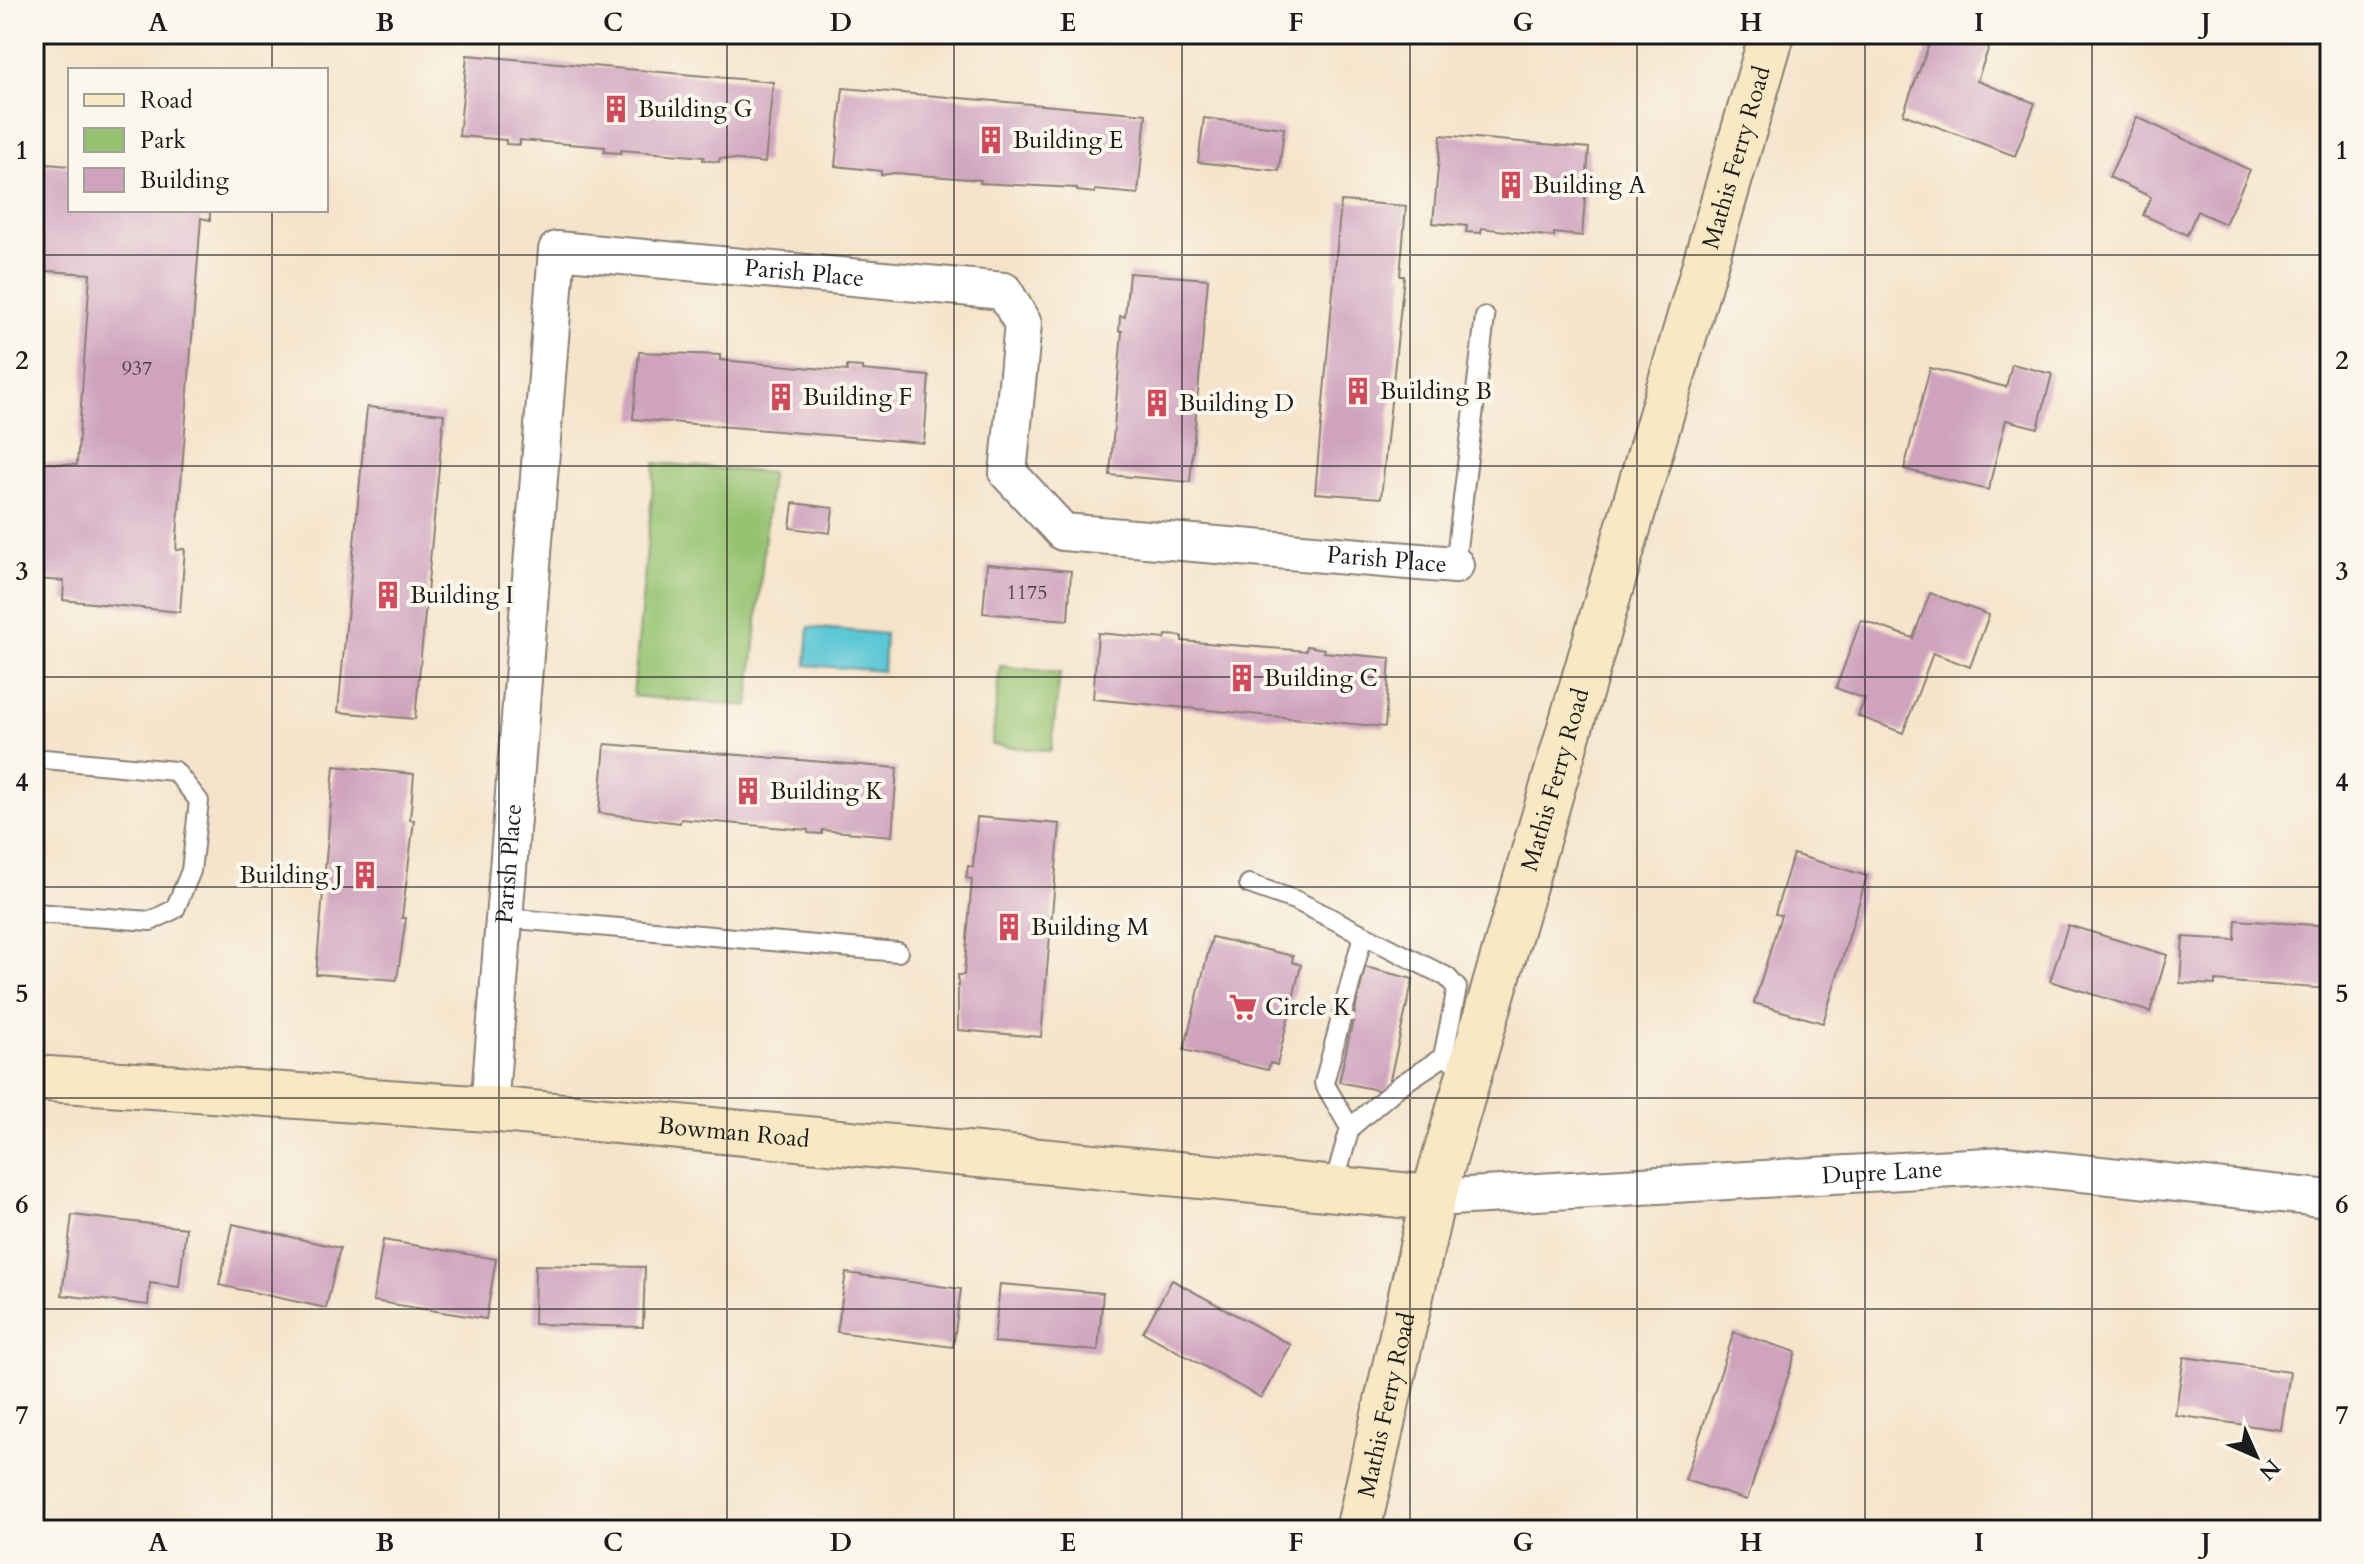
<svg xmlns="http://www.w3.org/2000/svg" width="2364" height="1564" viewBox="0 0 2364 1564" font-family="Cardo,serif">
<rect width="100%" height="100%" fill="#fbf7ec"/>
<filter id="ink" filterUnits="userSpaceOnUse"><feTurbulence type="fractalNoise" baseFrequency=".0125" numOctaves="2"/><feDisplacementMap in="SourceGraphic" scale="16" xChannelSelector="R" yChannelSelector="G"/><feConvolveMatrix kernelMatrix="1 2 1 2 8 2 1 2 1" color-interpolation-filters="sRGB"/></filter>
<filter id="wash" filterUnits="userSpaceOnUse"><feTurbulence type="fractalNoise" baseFrequency=".006" numOctaves="4" result="noise"/><feDisplacementMap in="SourceGraphic" scale="32" xChannelSelector="R" yChannelSelector="G"/><feGaussianBlur stdDeviation="1.8" result="paint"/><feColorMatrix in="noise" values="0 0 0 0 0 0 0 0 0 0 0 0 0 0 0 0 0 1.4 0 .05"/><feComposite in="paint" operator="in"/></filter>
<g filter="url(#wash)">
<rect width="100%" height="100%" fill="#f5e4cb"/>
<path fill="#95c270" stroke="#586f46" stroke-width="2" d="M 655,463 L 771,473 L 749,706 L 633,696 Z
M 1000,666 L 1060,673 L 1051,751 L 992,745 Z"/>
<path fill="#5dc8d5" stroke="#3c7278" stroke-width="2" d="M 809,627 L 885,634 L 883,671 L 806,665 Z"/>
<g id="blocks">
<path fill="#cfa2be" d="M 1933,34 L 1956,34 L 1989,47 L 1977,81 L 2035,103 L 2015,156 L 1903,114 Z
M 467,55 L 773,82 L 765,163 L 720,158 L 719,162 L 703,160 L 704,157 L 621,150 L 621,153 L 604,152 L 605,147 L 520,140 L 520,145 L 506,144 L 506,140 L 459,136 Z
M 843,88 L 1146,114 L 1138,194 L 1095,190 L 1095,193 L 1077,191 L 1077,188 L 980,183 L 981,180 L 895,173 L 881,175 L 881,171 L 835,166 Z
M 2137,117 L 2250,170 L 2225,224 L 2197,211 L 2187,235 L 2143,215 L 2151,197 L 2109,177 Z
M 1204,118 L 1284,128 L 1279,171 L 1198,162 Z
M 1441,135 L 1589,148 L 1582,236 L 1554,233 L 1554,237 L 1482,228 L 1481,233 L 1466,232 L 1467,226 L 1433,223 Z
M 34,163 L 70,166 L 70,210 L 210,210 L 210,220 L 201,218 L 176,550 L 185,549 L 180,612 L 63,600 L 64,581 L 34,579 L 34,462 L 77,465 L 90,274 L 34,270 Z
M 1341,201 L 1406,206 L 1400,276 L 1404,276 L 1381,498 L 1315,493 Z
M 1129,273 L 1208,279 L 1190,482 L 1110,475 L 1122,331 L 1119,331 L 1120,316 L 1125,317 Z
M 639,352 L 720,355 L 720,360 L 847,371 L 847,366 L 862,367 L 862,370 L 929,376 L 924,443 L 633,419 Z
M 2012,364 L 2052,374 L 2038,428 L 2006,420 L 1988,490 L 1904,469 L 1930,368 L 2006,387 Z
M 367,407 L 444,414 L 415,719 L 338,712 Z
M 793,503 L 833,508 L 830,533 L 790,528 Z
M 987,564 L 1071,571 L 1068,620 L 983,613 Z
M 1930,593 L 1989,615 L 1970,667 L 1933,653 L 1903,733 L 1858,716 L 1865,699 L 1836,688 L 1861,620 L 1913,638 Z
M 1098,633 L 1165,639 L 1166,635 L 1182,636 L 1182,641 L 1306,651 L 1307,646 L 1324,649 L 1324,652 L 1390,658 L 1385,727 L 1093,699 Z
M 605,744 L 897,768 L 892,836 L 822,830 L 822,834 L 808,833 L 808,830 L 681,819 L 680,823 L 599,813 Z
M 334,766 L 414,774 L 410,820 L 414,820 L 402,918 L 406,918 L 397,980 L 316,974 Z
M 977,817 L 1060,824 L 1041,1037 L 958,1030 L 958,975 L 964,975 L 972,879 L 966,878 L 968,866 L 973,867 Z
M 1793,854 L 1867,876 L 1823,1023 L 1754,1003 L 1781,915 L 1775,914 Z
M 2236,920 L 2330,926 L 2330,989 L 2215,981 L 2215,985 L 2180,983 L 2183,937 L 2235,940 Z
M 2068,925 L 2167,955 L 2150,1012 L 2050,981 Z
M 1212,937 L 1293,956 L 1292,962 L 1301,965 L 1277,1065 L 1270,1063 L 1268,1070 L 1184,1050 Z
M 1365,967 L 1413,979 L 1387,1092 L 1339,1082 Z
M 72,1215 L 186,1228 L 179,1287 L 150,1283 L 148,1305 L 62,1295 Z
M 233,1224 L 340,1248 L 326,1308 L 219,1285 Z
M 383,1240 L 496,1259 L 486,1319 L 373,1301 Z
M 535,1265 L 645,1267 L 643,1327 L 534,1324 Z
M 846,1273 L 961,1289 L 953,1347 L 837,1332 Z
M 1172,1280 L 1291,1345 L 1261,1398 L 1143,1332 Z
M 1000,1284 L 1103,1293 L 1098,1351 L 994,1342 Z
M 1734,1332 L 1796,1352 L 1747,1500 L 1685,1480 Z
M 2184,1357 L 2290,1372 L 2281,1430 L 2175,1415 Z"/>
</g>
</g>
<g filter="url(#ink)">
<use href="#blocks" fill-opacity="0" stroke="#888074" stroke-width="2"/>
<g fill="none" stroke-linecap="round" stroke-linejoin="round">
<defs>
<path id="lane" d="M 1455,565 L 1485,317
M 34,758 L 175,771 L 199,801 L 191,871 L 175,909 L 151,921 L 34,913
M 1249,884 L 1297,901 L 1447,977 L 1457,988 L 1443,1057
M 504,918 L 898,952
M 1350,1128 L 1324,1083 L 1363,935
M 1333,1188 L 1350,1128 L 1399,1086 L 1443,1057 L 1453,1061"/>
<g id="street">
<path id="s1" d="M 489,1109 L 557,250 L 1004,291 L 1023,324 L 1008,473 L 1063,532 L 1455,565"/>
<path id="s2" d="M 1433,1198 L 2005,1165 L 2330,1199"/>
</g>
<g id="secondary">
<path id="s3" d="M 34,1078 L 489,1109 L 1433,1198"/>
<path id="s4" d="M 1358,1530 L 1433,1198 L 1772,34"/>
</g>
</defs>
<use href="#lane" stroke="#888074" stroke-width="22"/>
<use href="#street" stroke="#888074" stroke-width="40"/>
<use href="#secondary" stroke="#888074" stroke-width="48"/>
<use href="#lane" stroke="#fff" stroke-width="18"/>
<use href="#street" stroke="#fff" stroke-width="36"/>
<use href="#secondary" stroke="#f8e8c3" stroke-width="44"/>
</g>
</g>
<path fill="none" stroke="#1c1c1c" stroke-width="2" stroke-opacity="0.55" d="M 272,34 L 272,70M 499,34 L 499,1530M 727,34 L 727,1530M 954,34 L 954,1530M 1182,34 L 1182,1530M 1410,34 L 1410,1530M 1637,34 L 1637,1530M 1865,34 L 1865,1530M 2092,34 L 2092,1530M 272,210 L 272,1530M 34,255 L 2330,255M 34,466 L 2330,466M 34,677 L 2330,677M 34,887 L 2330,887M 34,1098 L 2330,1098M 34,1309 L 2330,1309"/>
<defs>
<symbol id="building-bare" viewBox="-9 -9 18 18"><path d="M-4-6H4V6H1V3H-1V6H-4ZM-2.5-4.3h1.7v1.8h-1.7ZM.8-4.3h1.7v1.8H.8ZM-2.5-1h1.7V.8h-1.7ZM.8-1h1.7V.8H.8Z" fill="#d1495b" stroke="#fbf7ec" stroke-width="2.5" paint-order="stroke"/></symbol>
<symbol id="supermarket-bare" viewBox="-9 -9 18 18"><path d="M-6-5.5h2.5l.6 2H6L4.5 2H-2.5L-4.4-4H-6ZM-1.5 3.2a1.3 1.3 0 1 0 .1 0ZM3 3.2a1.3 1.3 0 1 0 .1 0Z" fill="#d1495b" stroke="#fbf7ec" stroke-width="2.5" paint-order="stroke"/></symbol>
</defs>
<g fill-rule="evenodd">
<use href="#building-bare" x="596" y="89" width="40" height="40"/>
<use href="#building-bare" x="971" y="120" width="40" height="40"/>
<use href="#building-bare" x="1491" y="165" width="40" height="40"/>
<use href="#building-bare" x="1338" y="371" width="40" height="40"/>
<use href="#building-bare" x="761" y="377" width="40" height="40"/>
<use href="#building-bare" x="1137" y="383" width="40" height="40"/>
<use href="#building-bare" x="368" y="575" width="40" height="40"/>
<use href="#building-bare" x="1222" y="658" width="40" height="40"/>
<use href="#building-bare" x="728" y="771" width="40" height="40"/>
<use href="#building-bare" x="345" y="855" width="40" height="40"/>
<use href="#building-bare" x="989" y="907" width="40" height="40"/>
<use href="#supermarket-bare" x="1223" y="987" width="40" height="40"/>
</g>
<g text-anchor="middle" stroke-width="8" stroke-linejoin="round" paint-order="stroke">
<g font-size="20" fill="#493e44">
<text x="137" y="375">937</text>
<text x="1027" y="599">1175</text>
</g>
<g font-size="24" fill="#1c1c1c" stroke="#fbf7ec" text-anchor="start">
<text x="638" y="117">Building G</text>
<text x="1013" y="148">Building E</text>
<text x="1533" y="193">Building A</text>
<text x="1380" y="399">Building B</text>
<text x="803" y="405">Building F</text>
<text x="1179" y="411">Building D</text>
<text x="410" y="603">Building I</text>
<text x="1264" y="686">Building C</text>
<text x="770" y="799">Building K</text>
<text x="343" y="883" text-anchor="end">Building J</text>
<text x="1031" y="935">Building M</text>
<text x="1265" y="1015">Circle K</text>
</g>
<g font-size="24" fill="#1c1c1c" stroke="#fbf7ec">
<text dy="8" stroke="none"><textPath href="#s4" startOffset="1424">Mathis Ferry Road</textPath></text>
<text dy="8" stroke="none"><textPath href="#s1" startOffset="1110">Parish Place</textPath></text>
<text dy="8" stroke="none"><textPath href="#s1" startOffset="1904">Parish Place</textPath></text>
<text dy="8" stroke="none"><textPath href="#s4" startOffset="776">Mathis Ferry Road</textPath></text>
<text dy="8" stroke="none"><textPath href="#s1" startOffset="246">Parish Place</textPath></text>
<text dy="8" stroke="none"><textPath href="#s3" startOffset="702">Bowman Road</textPath></text>
<text dy="8" stroke="none"><textPath href="#s2" startOffset="450">Dupre Lane</textPath></text>
<text dy="8" stroke="none"><textPath href="#s4" startOffset="128">Mathis Ferry Road</textPath></text>
</g>
</g>
<rect width="2364" height="1564" fill="none" stroke="#fbf7ec" stroke-width="88"/>
<rect x="68" y="68" width="260" height="144" fill="#fbf7ec" stroke="#a29f99" stroke-width="2"/>
<rect x="84" y="94" width="40" height="12" fill="#f8e8c3" stroke="#a29f99" stroke-width="2"/>
<text x="140" y="108" font-size="24" fill="#1c1c1c">Road</text>
<rect x="84" y="128" width="40" height="24" fill="#95c270" stroke="#a29f99" stroke-width="2"/>
<text x="140" y="148" font-size="24" fill="#1c1c1c">Park</text>
<rect x="84" y="168" width="40" height="24" fill="#cfa2be" stroke="#a29f99" stroke-width="2"/>
<text x="140" y="188" font-size="24" fill="#1c1c1c">Building</text>
<g transform="translate(2256 1456) rotate(135)" stroke="#fbf7ec" stroke-width="6" paint-order="stroke">
<path d="M0-6L14 30L0 20L-14 30Z" fill="#1c1c1c"/>
<text y="-12" font-size="22" font-weight="bold" text-anchor="middle" fill="#1c1c1c">N</text>
</g>
<rect x="44" y="44" width="2276" height="1476" fill="none" stroke="#1c1c1c" stroke-width="3"/>
<g font-size="26" text-anchor="middle" font-weight="bold" fill="#1c1c1c">
<text x="158" y="31">A</text>
<text x="385" y="31">B</text>
<text x="613" y="31">C</text>
<text x="841" y="31">D</text>
<text x="1068" y="31">E</text>
<text x="1296" y="31">F</text>
<text x="1523" y="31">G</text>
<text x="1751" y="31">H</text>
<text x="1979" y="31">I</text>
<text x="2206" y="31">J</text>
<text x="22" y="159">1</text>
<text x="2342" y="159">1</text>
<text x="22" y="369">2</text>
<text x="2342" y="369">2</text>
<text x="22" y="580">3</text>
<text x="2342" y="580">3</text>
<text x="22" y="791">4</text>
<text x="2342" y="791">4</text>
<text x="22" y="1002">5</text>
<text x="2342" y="1002">5</text>
<text x="22" y="1213">6</text>
<text x="2342" y="1213">6</text>
<text x="22" y="1424">7</text>
<text x="2342" y="1424">7</text>
<text x="158" y="1551">A</text>
<text x="385" y="1551">B</text>
<text x="613" y="1551">C</text>
<text x="841" y="1551">D</text>
<text x="1068" y="1551">E</text>
<text x="1296" y="1551">F</text>
<text x="1523" y="1551">G</text>
<text x="1751" y="1551">H</text>
<text x="1979" y="1551">I</text>
<text x="2206" y="1551">J</text>
</g>
</svg>
